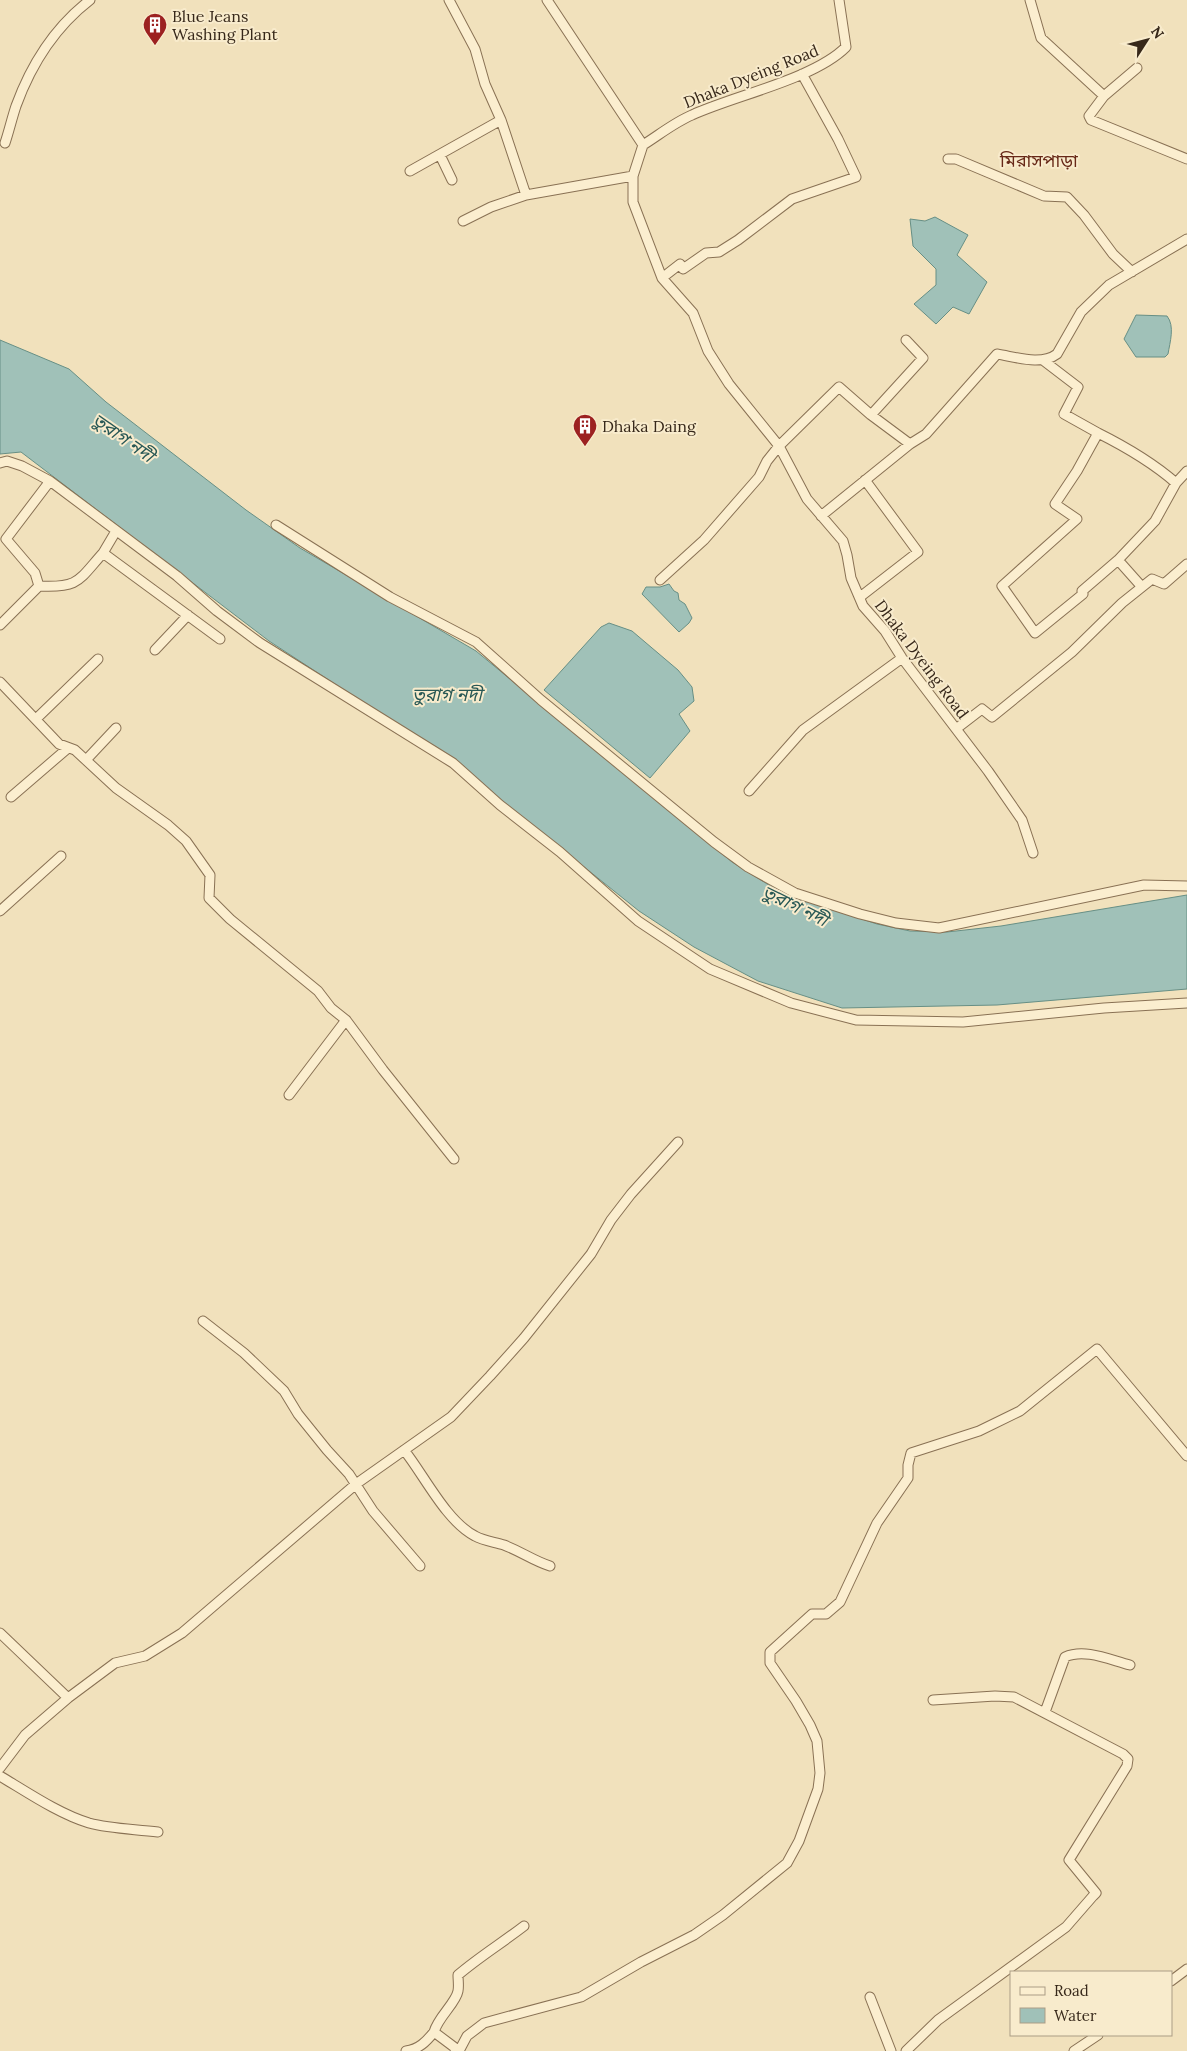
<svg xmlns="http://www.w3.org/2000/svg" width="1187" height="2051" viewBox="0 0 1187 2051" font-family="Lora,'Noto Sans Bengali',serif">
<rect width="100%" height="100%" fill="#f1e1bc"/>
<path fill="#a0c1b8" stroke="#678f85" d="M 935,217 L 968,235 L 957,255 L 987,282 L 969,314 L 953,307 L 936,324 L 914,304 L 936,285 L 936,269 L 913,246 L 910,219 L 925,221 Z
M 1136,315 L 1167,316 C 1175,326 1170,342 1168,354 L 1165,357 L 1136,357 L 1124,339 Z
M 0,340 L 69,369 L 106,402 L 246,510 L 300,548 L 476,651 L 732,862 L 780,892 L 877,924 L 910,931 L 947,932 L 1001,926 L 1187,895 L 1187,989 L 997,1005 L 842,1008 L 758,981 L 694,947 L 639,911 L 448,758 L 269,641 L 21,452 L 0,454 Z
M 669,584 L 674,591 L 678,593 L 679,600 L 685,604 L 692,618 L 689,623 L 679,632 L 642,594 L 646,587 L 660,587 Z
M 609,623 L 632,631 L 678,670 L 692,687 L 694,701 L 679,714 L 690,731 L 650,778 L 544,690 L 601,627 Z"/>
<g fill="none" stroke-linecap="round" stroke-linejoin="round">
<defs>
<path id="street" d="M 449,0 L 475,49 L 485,84 L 501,120 L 526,195
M 547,0 L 643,145
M 839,0 L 846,47 C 814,79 736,95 692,115 C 675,122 659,135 643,145 L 633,176 L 633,202 L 662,278 L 693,313 L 708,351 L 729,384 L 779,446 L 807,499 L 843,541 L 847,555 L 851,578 L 863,606 L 885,631 L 902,658 L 988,771 L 1022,820 L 1033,853
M 1030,0 L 1041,38 L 1104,96 L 1089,116 L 1091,120 L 1187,159
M 1104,96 L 1137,68
M 5,143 C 9,131 12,118 16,106 C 31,65 55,27 90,0
M 440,155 L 452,180
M 948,159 L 956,159 L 1044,196 L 1067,197 L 1084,215 L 1113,254 L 1132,272
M 410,171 L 501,120
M 463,221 L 491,207 L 526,195 L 633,176
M 662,278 L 680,264 L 683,269 L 706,253 L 719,252 L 738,240 L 792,199 L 856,177 L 838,139 L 802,74
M 871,415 L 923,358 L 906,340
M 1098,433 C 1126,447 1152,462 1176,483 L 1155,521 L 1118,560
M 0,463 L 7,461 L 22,466 L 50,481 L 177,576 L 217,611 L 260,643 L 453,763 L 500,805 L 560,852 L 638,921 L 710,969 L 791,1003 L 856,1020 L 963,1022 L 1104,1008 L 1187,1003
M 1176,483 L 1187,471
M 821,516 L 910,444 L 926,434 L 997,354 C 1016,357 1041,366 1057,354 L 1081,312 L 1109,285 L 1187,239
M 276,525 L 390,597 L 476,642 L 541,700 L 714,842 L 748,867 L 795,893 L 860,914 L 896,923 L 939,928 L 1144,885 L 1187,886
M 103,553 L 116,531
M 660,580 L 704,540 L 759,477 L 767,461 L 779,446 L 839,387 L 871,415 L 910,444
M 39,586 C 79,588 78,581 103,553 L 220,639
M 39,586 L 35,573 L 6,539 L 50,481
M 1142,587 L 1152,579 L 1164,584 L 1187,564
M 860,597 L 918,552 L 865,480
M 0,625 L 39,586
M 155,650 L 188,615
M 0,682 L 59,744 L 75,750 L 116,788 L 168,825 L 186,841 L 210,875 L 209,898 L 230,919 L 318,991 L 331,1008 L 346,1020 L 383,1070 L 454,1159
M 36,719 L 98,659
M 956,729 L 982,709 L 992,717 L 1072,652 L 1122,603 L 1142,587 L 1118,560 L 1082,591 L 1083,594 L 1035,633 L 1002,586 L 1077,519 L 1055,504 L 1077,471 L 1098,433 L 1064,414 L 1078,387 L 1044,361
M 86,760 L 116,728
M 749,791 L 803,730 L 902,658
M 11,797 L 68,748
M 0,911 L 61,856
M 289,1095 L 346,1020
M 203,1321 L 244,1353 L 284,1391 L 298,1414 L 327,1450 L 349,1474 L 373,1511 L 420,1566
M 404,1450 C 424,1475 446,1521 475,1536 C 484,1541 495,1542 504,1545 C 520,1551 534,1561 550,1566
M 0,1633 L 68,1698 L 25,1735 L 0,1768
M 68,1698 L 115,1663 L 145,1656 L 182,1633 L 356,1484 L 451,1417 L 490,1376 L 524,1338 L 591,1254 L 611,1220 L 631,1194 L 678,1142
M 1045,1712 L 1065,1657 C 1085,1648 1110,1660 1130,1665
M 0,1776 C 27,1792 59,1814 89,1823 C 111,1829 135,1829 158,1832
M 1171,1981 L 1187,1969
M 870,1997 L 891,2051
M 434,2032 C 438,2017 456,2003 458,1991 C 459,1986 458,1980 458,1975 C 479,1957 502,1943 524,1926
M 406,2051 C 419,2049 426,2042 434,2032 L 454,2047 L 456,2051
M 459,2051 L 467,2036 L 484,2023 L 581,1997 L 641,1962 L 694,1935 L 723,1915 L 787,1863 L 799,1841 L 818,1789 L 820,1773 L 817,1741 L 810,1725 L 796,1701 L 770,1663 L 770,1652 L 812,1614 L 826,1614 L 840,1602 L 877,1523 L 908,1478 L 908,1465 L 911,1453 L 979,1431 L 1020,1411 L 1097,1349 L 1187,1456
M 906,2051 L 938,2020 L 1066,1927 L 1093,1896 L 1096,1893 L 1069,1860 L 1127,1766 L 1128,1759 L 1123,1754 L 1014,1697 L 995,1696 L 933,1700
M 1074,2051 L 1098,2035"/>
</defs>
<use href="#street" stroke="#897154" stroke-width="11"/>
<use href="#street" stroke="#fbeecf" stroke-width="9"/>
</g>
<defs>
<symbol id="building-pin" viewBox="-11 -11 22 30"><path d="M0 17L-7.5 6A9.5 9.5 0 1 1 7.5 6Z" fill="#9c2121" stroke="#f8ebcc"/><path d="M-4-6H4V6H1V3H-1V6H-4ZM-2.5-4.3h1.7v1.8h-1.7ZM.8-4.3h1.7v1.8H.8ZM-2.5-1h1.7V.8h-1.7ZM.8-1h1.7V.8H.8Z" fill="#fff"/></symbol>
</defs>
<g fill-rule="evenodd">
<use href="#building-pin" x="141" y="11" width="28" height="38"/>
<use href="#building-pin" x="571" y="412" width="28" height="38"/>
</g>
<g text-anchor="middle" stroke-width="4" stroke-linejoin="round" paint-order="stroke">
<g font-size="16" fill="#37281a" stroke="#f8ebcc" text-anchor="start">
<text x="172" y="22">Blue Jeans<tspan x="172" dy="18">Washing Plant</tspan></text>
<text x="602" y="432">Dhaka Daing</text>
</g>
<g font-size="16" fill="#37281a" stroke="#f8ebcc">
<text transform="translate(751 76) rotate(-22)" y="6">Dhaka Dyeing Road</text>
<text transform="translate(922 659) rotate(53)" y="6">Dhaka Dyeing Road</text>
</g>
<g font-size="18" fill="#672817" stroke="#f8ebcc">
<text x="1039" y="167">মিরাসপাড়া</text>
</g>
<g font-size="18" font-style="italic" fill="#285855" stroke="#f8ebcc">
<text transform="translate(123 438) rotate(35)" y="6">তুরাগ নদী</text>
<text x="447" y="701">তুরাগ নদী</text>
<text transform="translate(795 906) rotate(26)" y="6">তুরাগ নদী</text>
</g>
</g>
<rect x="1010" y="1971" width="162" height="65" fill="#f8ebcc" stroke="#ab9d85"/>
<rect x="1020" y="1987" width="25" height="8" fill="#fbeecf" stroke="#ab9d85"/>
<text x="1054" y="1996" font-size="15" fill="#37281a">Road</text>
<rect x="1020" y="2008" width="25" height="15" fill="#a0c1b8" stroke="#ab9d85"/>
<text x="1054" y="2021" font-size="15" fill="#37281a">Water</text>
<g transform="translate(1147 40) rotate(54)" stroke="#f8ebcc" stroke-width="4" paint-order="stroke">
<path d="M0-4L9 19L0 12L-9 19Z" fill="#37281a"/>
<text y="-8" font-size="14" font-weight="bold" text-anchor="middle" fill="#37281a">N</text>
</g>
</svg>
